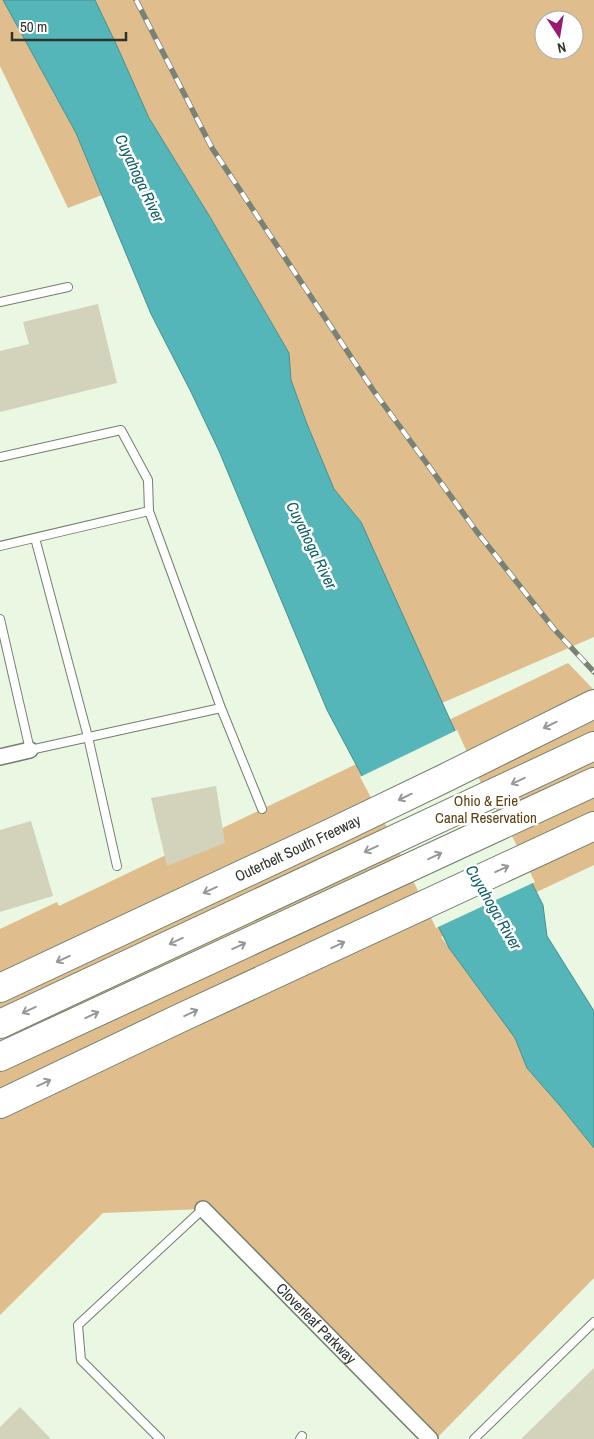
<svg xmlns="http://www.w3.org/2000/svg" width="594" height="1439" viewBox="0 0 594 1439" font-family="'Archivo Narrow',sans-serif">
<rect width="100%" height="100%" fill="#e9f7e3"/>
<path fill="#dfbd8c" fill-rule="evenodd" d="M 0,0 L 3,0 L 76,133 L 102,195 L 68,208 L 0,66 Z
M 95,0 L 594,0 L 594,637 L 442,703 L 361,522 L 334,489 L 307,424 L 291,380 L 289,353 L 210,217 L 149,118 L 117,46 ZM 544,20 L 574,20 L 574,50 L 544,50 Z
M 568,663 L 594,690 L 594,865 L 441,937 L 515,1038 L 527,1068 L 561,1107 L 594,1148 L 594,1278 L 436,1439 L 203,1209 L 103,1213 L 0,1315 L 0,929 L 57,902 L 59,906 Z"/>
<path fill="#54b6b9" stroke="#498f8f" d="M 3,0 L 95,0 L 117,46 L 149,118 L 210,217 L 289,353 L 291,380 L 307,424 L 334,489 L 361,522 L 483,793 L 506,832 L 543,905 L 547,936 L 594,1011 L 594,1148 L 561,1107 L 527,1068 L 515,1038 L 449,948 L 393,834 L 327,710 L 219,451 L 191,392 L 151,314 L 76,133 Z"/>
<path fill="#e9f7e3" d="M 457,730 L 485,792 L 509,830 L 535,882 L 436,928 L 391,835 L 360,777 Z"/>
<path fill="#d3d3bc" d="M 98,304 L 117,383 L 0,412 L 0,351 L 29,344 L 23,322 Z
M 216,786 L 225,843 L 167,866 L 151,798 Z
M 31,821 L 53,896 L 0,912 L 0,830 Z
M 594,1368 L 594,1439 L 521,1439 Z
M 20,1407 L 51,1439 L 0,1439 L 0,1427 Z"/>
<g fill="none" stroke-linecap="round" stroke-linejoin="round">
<defs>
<path id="lane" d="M 0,302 L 68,287
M 0,457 L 121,430 L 148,480 L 149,511
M 35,538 L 88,737 L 117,866
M 0,546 L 149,511 L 221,708
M 0,619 L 30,750 L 221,708 L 262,809
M 160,1439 L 81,1360 L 78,1325 L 203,1209
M 300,1439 L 302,1436
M 474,1439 L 594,1322"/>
<g id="street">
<path d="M 0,757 L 30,750"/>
<path id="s1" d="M 203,1209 L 430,1439"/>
</g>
<g id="highway">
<path id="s2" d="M 0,988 L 335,831 L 447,777 L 594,704"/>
<path d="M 0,1024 L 594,746"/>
<path d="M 0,1057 L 594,782"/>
<path d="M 0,1104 L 176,1020 L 594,826"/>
</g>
</defs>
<use href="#lane" stroke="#727f6d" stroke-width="10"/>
<use href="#street" stroke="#727f6d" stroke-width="18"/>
<use href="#highway" stroke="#727f6d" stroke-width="30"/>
<use href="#lane" stroke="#fff" stroke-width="8"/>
<use href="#street" stroke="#fff" stroke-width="15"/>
<use href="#highway" stroke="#fff" stroke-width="28"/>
<defs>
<path id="rail" d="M 136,0 L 212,148 L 373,390 L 477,532 L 554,629 L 594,672"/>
</defs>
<use href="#rail" stroke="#798275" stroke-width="5.5"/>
<use href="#rail" stroke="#fff" stroke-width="4" stroke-dasharray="11" stroke-linecap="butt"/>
</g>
<defs><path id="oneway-shaft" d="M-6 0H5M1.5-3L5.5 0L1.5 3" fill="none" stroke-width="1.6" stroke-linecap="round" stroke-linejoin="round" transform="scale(1.25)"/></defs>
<g stroke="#969a96">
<use href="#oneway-shaft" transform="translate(550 725) rotate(154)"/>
<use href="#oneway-shaft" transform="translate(518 781) rotate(155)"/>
<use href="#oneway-shaft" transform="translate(405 797) rotate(154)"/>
<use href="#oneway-shaft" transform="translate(371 849) rotate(155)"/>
<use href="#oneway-shaft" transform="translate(435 856) rotate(-25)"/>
<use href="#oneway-shaft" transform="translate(502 869) rotate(-25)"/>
<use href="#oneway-shaft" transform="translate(210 890) rotate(155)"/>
<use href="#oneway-shaft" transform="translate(176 941) rotate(155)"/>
<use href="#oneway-shaft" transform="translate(338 945) rotate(-25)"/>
<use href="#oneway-shaft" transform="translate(239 946) rotate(-25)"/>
<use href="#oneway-shaft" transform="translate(63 959) rotate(155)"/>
<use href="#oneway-shaft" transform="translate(29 1010) rotate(155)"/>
<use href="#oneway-shaft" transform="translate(191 1013) rotate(-25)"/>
<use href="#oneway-shaft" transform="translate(92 1015) rotate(-25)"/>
<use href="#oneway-shaft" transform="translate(44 1083) rotate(-25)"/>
</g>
<g text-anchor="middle" stroke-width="5" stroke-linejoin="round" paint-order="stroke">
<g font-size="15" fill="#5d4011" stroke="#fff">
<text x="486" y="806">Ohio &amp; Erie<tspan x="486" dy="17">Canal Reservation</tspan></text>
</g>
<g font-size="15" fill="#2e342c" stroke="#fff">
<text dy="5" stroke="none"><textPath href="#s2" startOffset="329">Outerbelt South Freeway</textPath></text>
<text dy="5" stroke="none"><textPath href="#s1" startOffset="161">Cloverleaf Parkway</textPath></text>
</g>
<g font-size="16" font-style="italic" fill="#0e6265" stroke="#fff">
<text transform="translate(140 178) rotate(65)" y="6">Cuyahoga River</text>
<text transform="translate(312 545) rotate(64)" y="6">Cuyahoga River</text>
<text transform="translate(494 907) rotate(60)" y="6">Cuyahoga River</text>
</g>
</g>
<g transform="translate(559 35) rotate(168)"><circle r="24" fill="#ffffff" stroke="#abaeab"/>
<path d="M0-4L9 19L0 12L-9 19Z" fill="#981a72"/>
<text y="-8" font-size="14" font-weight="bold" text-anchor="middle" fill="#2e342c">N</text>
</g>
<path d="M12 32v8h114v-8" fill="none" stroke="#2e342c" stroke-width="2.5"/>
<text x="20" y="32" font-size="15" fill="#2e342c" stroke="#ffffff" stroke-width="4" paint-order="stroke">50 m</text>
</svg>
